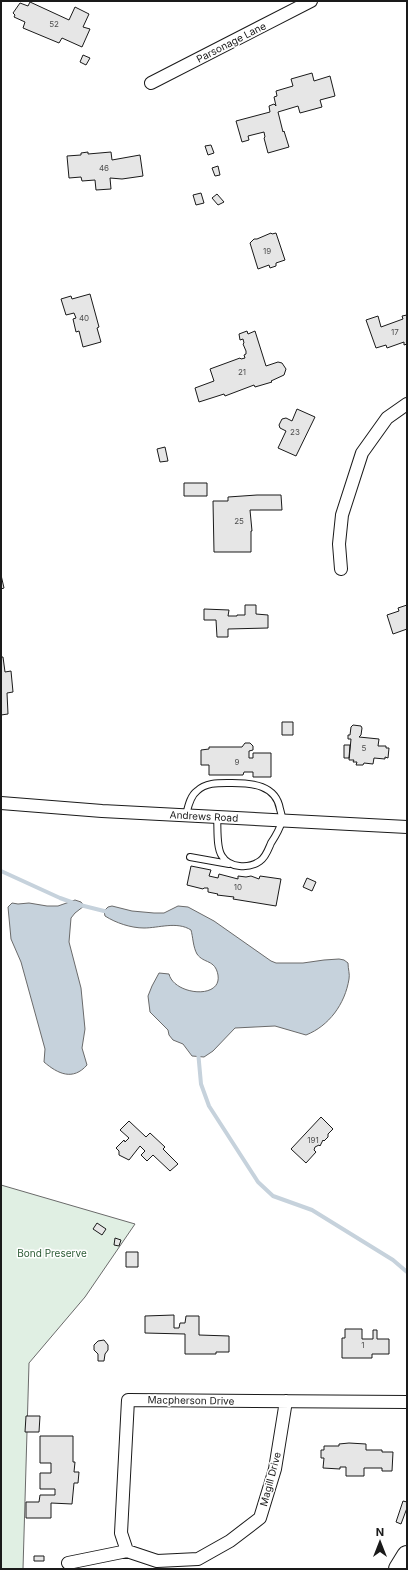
<svg xmlns="http://www.w3.org/2000/svg" width="408" height="1570" viewBox="0 0 408 1570" font-family="Inter,sans-serif">
<rect width="100%" height="100%" fill="#fff"/>
<path fill="#e0efe3" stroke="#6a6a6a" d="M 1,1185 L 135,1224 L 85,1297 L 29,1363 L 23,1569 L 1,1569 Z"/>
<path fill="#c6d2dc" stroke="#6a6a6a" d="M 75,900 L 81,902 L 84,906 L 75,913 L 71,918 L 69,942 L 81,988 L 85,1029 L 82,1048 L 87,1065 C 73,1081 58,1074 44,1062 L 45,1049 L 21,962 L 11,939 L 8,907 L 12,903 L 18,904 L 29,903 L 47,906 L 58,906 Z
M 112,906 L 132,911 L 154,913 L 164,913 L 178,906 L 188,907 L 214,921 L 271,961 L 276,963 L 303,963 L 324,960 L 339,959 L 344,960 L 348,963 C 348,969 350,974 349,979 C 345,1004 329,1026 306,1035 L 275,1026 L 235,1028 L 213,1051 L 204,1057 L 192,1056 L 183,1044 L 173,1040 L 169,1035 L 168,1030 L 150,1012 L 148,996 L 152,986 L 159,973 L 169,974 C 174,995 222,1000 218,975 C 215,959 204,964 197,954 C 193,947 193,937 191,930 C 177,921 159,928 144,928 C 131,928 116,923 105,916 L 104,911 L 108,907 Z"/>
<g fill="none" stroke-linecap="round" stroke-linejoin="round">
<path stroke="#c6d2dc" stroke-width="4" d="M 1,871 L 60,898 L 74,903
M 80,905 L 108,912
M 198,1051 L 201,1084 L 209,1106 L 258,1182 L 273,1196 L 312,1210 L 393,1260 L 407,1272"/>
</g>
<path fill="#e6e6e6" stroke="#1a1a1a" d="M 30,2 L 69,20 L 75,7 L 89,14 L 83,27 L 90,29 L 82,47 L 62,38 L 59,43 L 23,28 L 25,22 L 14,17 L 15,15 L 13,13 L 20,3 L 28,6 Z
M 83,55 L 90,58 L 86,65 L 80,62 Z
M 312,73 L 314,81 L 330,76 L 335,96 L 320,100 L 322,107 L 300,113 L 298,106 L 278,112 L 283,132 L 284,131 L 289,147 L 268,153 L 264,138 L 265,137 L 264,132 L 248,136 L 249,140 L 242,142 L 236,121 L 270,112 L 269,106 L 274,104 L 276,106 L 274,97 L 277,96 L 276,91 L 293,86 L 291,79 Z
M 211,145 L 214,153 L 208,155 L 205,146 Z
M 88,152 L 88,154 L 111,152 L 112,160 L 140,155 L 143,176 L 122,179 L 110,178 L 111,189 L 96,190 L 95,180 L 82,181 L 81,177 L 69,178 L 67,156 L 81,155 L 81,153 Z
M 218,166 L 220,175 L 215,176 L 212,168 Z
M 201,193 L 204,203 L 196,205 L 193,195 Z
M 217,194 L 224,202 L 218,205 L 212,198 Z
M 271,233 L 272,234 L 276,233 L 285,260 L 276,263 L 276,266 L 270,268 L 269,265 L 258,269 L 250,243 L 254,239 L 257,239 Z
M 90,294 L 99,327 L 97,328 L 101,342 L 83,347 L 79,331 L 76,332 L 73,319 L 76,318 L 74,313 L 66,315 L 61,299 L 71,296 L 72,299 Z
M 407,315 L 407,344 L 404,345 L 404,342 L 387,348 L 386,345 L 376,348 L 366,320 L 378,316 L 381,327 L 403,319 L 402,316 Z
M 247,331 L 248,334 L 255,331 L 266,366 L 278,362 L 282,363 L 286,369 L 284,375 L 271,381 L 272,382 L 255,387 L 254,385 L 225,396 L 224,394 L 199,402 L 195,388 L 214,381 L 210,369 L 240,358 L 241,359 L 245,358 L 244,355 L 246,354 L 246,351 L 243,344 L 244,343 L 243,339 L 240,340 L 239,334 Z
M 297,409 L 315,417 L 296,456 L 278,448 L 286,431 L 280,428 L 279,425 L 282,419 L 286,418 L 292,421 Z
M 165,447 L 168,461 L 160,462 L 157,449 Z
M 184,483 L 207,483 L 207,496 L 184,496 Z
M 257,495 L 281,495 L 282,510 L 250,510 L 252,531 L 251,531 L 251,552 L 214,552 L 213,501 L 228,501 L 228,497 Z
M 1,575 L 4,588 L 1,589 Z
M 245,605 L 256,605 L 256,614 L 268,615 L 268,628 L 228,629 L 228,637 L 217,637 L 216,620 L 204,620 L 204,609 L 229,610 L 228,616 L 237,616 L 237,615 L 245,615 Z
M 407,605 L 407,629 L 393,634 L 387,615 L 399,611 L 398,608 Z
M 1,657 L 3,657 L 5,672 L 11,671 L 13,692 L 7,693 L 8,714 L 1,715 Z
M 282,722 L 293,722 L 293,735 L 282,735 Z
M 353,725 L 361,726 L 362,728 L 361,735 L 359,737 L 379,739 L 378,746 L 386,746 L 386,748 L 389,748 L 388,758 L 385,757 L 385,759 L 374,758 L 373,764 L 364,763 L 363,765 L 356,765 L 357,762 L 353,762 L 354,760 L 349,760 L 351,739 L 348,739 L 348,735 L 350,735 L 351,727 Z
M 245,743 L 250,743 L 253,746 L 253,750 L 249,751 L 249,758 L 253,758 L 253,753 L 271,753 L 271,777 L 253,777 L 253,772 L 244,772 L 243,775 L 209,775 L 209,765 L 201,765 L 201,750 L 209,749 L 209,747 L 242,747 Z
M 344,745 L 350,745 L 349,758 L 344,758 Z
M 191,866 L 211,870 L 209,876 L 218,878 L 219,874 L 238,879 L 238,876 L 246,877 L 251,876 L 259,879 L 260,876 L 281,879 L 276,906 L 233,899 L 234,897 L 217,895 L 218,894 L 208,892 L 208,888 L 204,888 L 203,889 L 187,885 Z
M 307,878 L 316,882 L 312,891 L 303,887 Z
M 321,1117 L 333,1129 L 328,1134 L 328,1137 L 324,1141 L 323,1140 L 320,1146 L 319,1145 L 315,1147 L 314,1150 L 316,1152 L 306,1163 L 291,1149 Z
M 129,1121 L 146,1137 L 150,1133 L 165,1147 L 163,1149 L 178,1164 L 170,1171 L 153,1155 L 147,1161 L 141,1155 L 145,1151 L 140,1146 L 129,1160 L 119,1155 L 119,1151 L 116,1148 L 124,1140 L 125,1142 L 129,1138 L 120,1130 Z
M 97,1223 L 106,1229 L 102,1235 L 93,1229 Z
M 115,1238 L 121,1240 L 119,1246 L 114,1245 Z
M 126,1252 L 138,1252 L 138,1267 L 126,1267 Z
M 174,1315 L 174,1328 L 179,1328 L 180,1323 L 185,1323 L 186,1316 L 199,1316 L 199,1335 L 229,1336 L 229,1352 L 216,1352 L 216,1354 L 185,1354 L 185,1334 L 145,1333 L 145,1316 Z
M 345,1329 L 362,1329 L 362,1339 L 373,1339 L 373,1330 L 377,1330 L 377,1339 L 389,1339 L 389,1354 L 372,1354 L 372,1358 L 342,1358 L 342,1338 L 345,1338 Z
M 104,1340 L 108,1345 L 108,1350 L 105,1354 L 104,1361 L 98,1361 L 98,1354 L 94,1350 L 94,1345 L 98,1341 Z
M 26,1416 L 40,1416 L 39,1432 L 25,1432 Z
M 40,1436 L 73,1436 L 73,1462 L 75,1462 L 74,1472 L 79,1472 L 78,1483 L 74,1483 L 72,1504 L 51,1503 L 51,1518 L 26,1518 L 26,1502 L 39,1502 L 40,1495 L 55,1495 L 55,1489 L 40,1489 L 40,1473 L 51,1473 L 51,1463 L 40,1463 Z
M 349,1443 L 366,1444 L 366,1450 L 382,1450 L 382,1452 L 393,1452 L 392,1471 L 382,1471 L 382,1468 L 364,1468 L 364,1476 L 346,1476 L 346,1467 L 340,1467 L 340,1469 L 323,1468 L 324,1458 L 321,1458 L 321,1450 L 324,1450 L 324,1446 L 339,1446 L 339,1444 Z
M 403,1501 L 407,1502 L 407,1508 L 401,1524 L 396,1522 Z
M 34,1556 L 44,1556 L 44,1561 L 34,1561 Z"/>
<g fill="none" stroke-linecap="round" stroke-linejoin="round">
<defs>
<path id="lane" d="M 186,815 C 188,807 190,796 197,791 C 206,782 220,783 232,783 C 252,783 276,785 280,809 C 281,813 283,818 282,821 C 280,828 275,837 271,843 C 268,850 266,857 260,861 C 249,869 229,868 222,856 C 216,848 218,827 217,817
M 190,857 L 229,864"/>
<path id="street" d="M 151,83 L 311,1
M 341,569 L 339,544 L 342,515 L 362,453 L 387,418 L 407,404
M 1,803 L 102,811 L 407,827
M 127,1551 L 121,1533 L 128,1400 L 407,1402
M 68,1563 L 127,1551 L 157,1561 L 198,1559 L 230,1541 L 260,1518 L 275,1469 L 286,1401"/>
<path id="primary" d="M 399,1569 L 407,1556"/>
</defs>
<use href="#lane" stroke="#1a1a1a" stroke-width="8"/>
<use href="#street" stroke="#1a1a1a" stroke-width="14"/>
<use href="#primary" stroke="#1a1a1a" stroke-width="22"/>
<use href="#lane" stroke="#fff" stroke-width="6"/>
<use href="#street" stroke="#fff" stroke-width="12"/>
<use href="#primary" stroke="#fff" stroke-width="20"/>
</g>
<g text-anchor="middle" stroke-width="3" stroke-linejoin="round" paint-order="stroke">
<g font-size="8" fill="#4d4d4d">
<text x="54" y="27">52</text>
<text x="104" y="171">46</text>
<text x="267" y="254">19</text>
<text x="84" y="321">40</text>
<text x="395" y="335">17</text>
<text x="242" y="375">21</text>
<text x="295" y="435">23</text>
<text x="239" y="524">25</text>
<text x="364" y="751">5</text>
<text x="237" y="765">9</text>
<text x="238" y="890">10</text>
<text x="313" y="1143">191</text>
<text x="363" y="1348">1</text>
</g>
<g font-size="10" fill="#1a1a1a" stroke="#fff">
<text transform="translate(231 42) rotate(-27)" y="4">Parsonage Lane</text>
<text transform="translate(204 816) rotate(3)" y="4">Andrews Road</text>
<text transform="translate(191 1400) rotate(1)" y="4">Macpherson Drive</text>
<text transform="translate(270 1479) rotate(-75)" y="4">Magill Drive</text>
</g>
<g font-size="10" fill="#2b5a34" stroke="#fff">
<text x="52" y="1257">Bond Preserve</text>
</g>
</g>
<rect width="408" height="1570" fill="none" stroke="#1a1a1a" stroke-width="4"/>
<g transform="translate(380 1542)" stroke="#ffffff" stroke-width="3" paint-order="stroke">
<path d="M0-3L7 15L0 10L-7 15Z" fill="#1a1a1a"/>
<text y="-6" font-size="11" font-weight="bold" text-anchor="middle" fill="#1a1a1a">N</text>
</g>
</svg>
